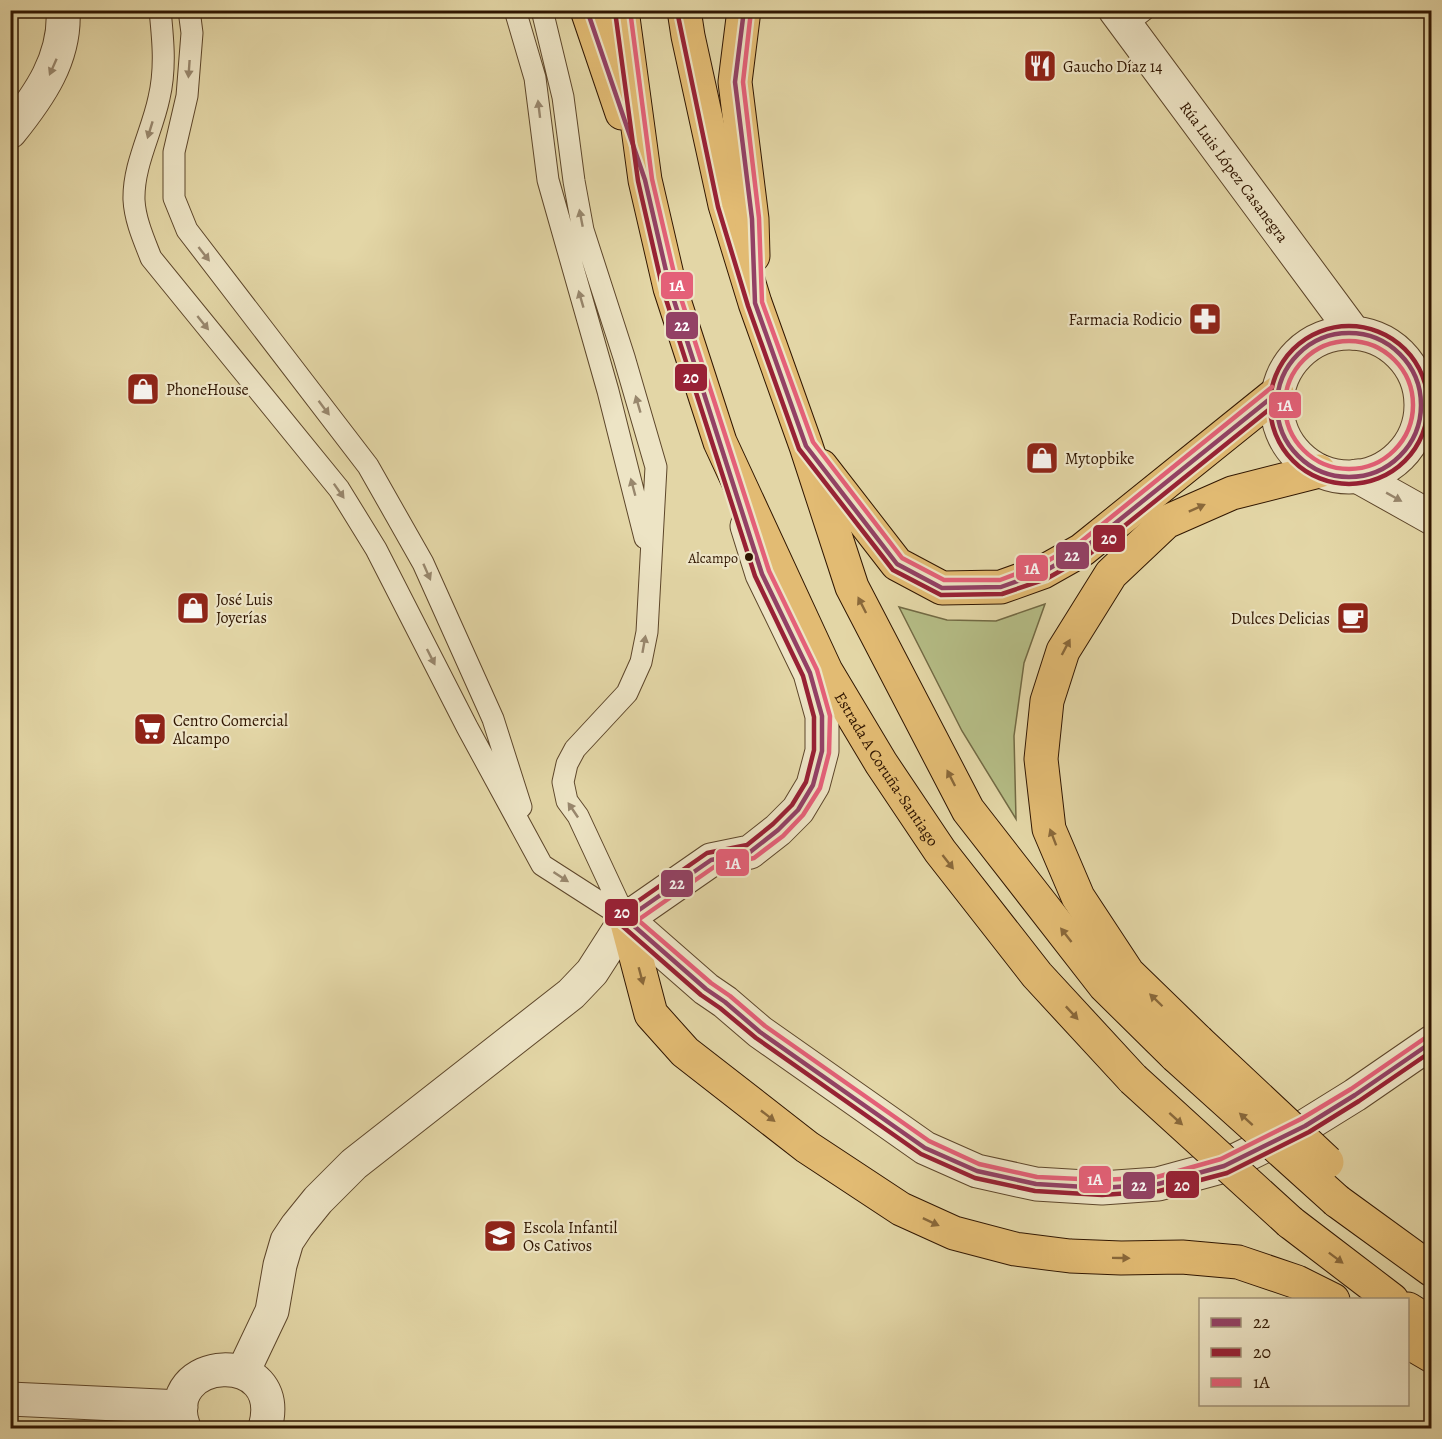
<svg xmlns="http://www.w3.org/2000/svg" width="1442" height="1439" viewBox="0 0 1442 1439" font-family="Alegreya,serif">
<rect width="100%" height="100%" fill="#e3d6a6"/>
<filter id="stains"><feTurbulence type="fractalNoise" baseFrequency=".00333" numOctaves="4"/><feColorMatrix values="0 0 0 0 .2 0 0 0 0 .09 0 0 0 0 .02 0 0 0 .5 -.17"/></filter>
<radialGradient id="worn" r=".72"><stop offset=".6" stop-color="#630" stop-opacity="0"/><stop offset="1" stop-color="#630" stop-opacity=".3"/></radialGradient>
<path fill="#b5bd86" stroke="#726a44" stroke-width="1.5" d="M 1045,604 L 1024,663 L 1014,736 L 1016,819 L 962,731 L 899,607 L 947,620 L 996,621 Z"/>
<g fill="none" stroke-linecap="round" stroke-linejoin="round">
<defs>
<path id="lane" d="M 160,10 C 163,40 166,68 159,98 C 152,132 133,165 134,200 C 135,220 144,240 151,258 L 339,489 L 376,549 L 467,727 L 542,865 L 626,919
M 189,10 L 192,33 L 187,96 L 174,152 L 174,198 L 187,230 L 368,466 L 423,563 L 493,719 L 521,807
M 515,10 L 535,78 L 548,180 L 608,391 L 645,538
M 542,10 L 563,97 L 574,181 L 583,230 L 624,357 L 656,467 L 647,632 L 641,662 L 627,693 L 575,749 L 567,764 L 563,782 L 567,801 L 578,816 L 626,919
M 1126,24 L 1144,10"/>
<g id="street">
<path id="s1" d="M 1115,10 L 1354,333"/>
<path d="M 10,132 C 39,96 66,58 63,10"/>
<circle cx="1349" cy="405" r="72"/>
<path d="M 1357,476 L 1432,518"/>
<path d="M 626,919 L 706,989 L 725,1002 L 760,1032 L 925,1148 L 977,1171 L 1036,1184 L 1102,1188 L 1158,1184 L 1224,1166 L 1305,1126 L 1355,1095 L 1432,1042"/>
<path d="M 243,1372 L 272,1311 L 280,1265 L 287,1241 L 297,1226 L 318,1200 L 354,1164 L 571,994 L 592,972 L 626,919 L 711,860 L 750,852 L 778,830 L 798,810 L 813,785 L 822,751 L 822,716 L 810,673 L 762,574 L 747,526"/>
<path d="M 10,1399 L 181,1407"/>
<path d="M 184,1428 C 157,1355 288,1346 265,1428"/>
</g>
<g id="highway">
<path d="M 587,10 L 622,113"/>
<path id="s2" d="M 622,10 L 645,180 L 670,288 L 720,442 L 826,671 L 881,763 L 940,851 L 1037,975 L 1133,1079"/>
<path d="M 684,10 L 688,36 L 725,205 L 755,303 L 806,446 L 852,587 L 968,810 L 1105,986 L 1176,1056"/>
<path d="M 744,10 L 735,82 L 752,219 L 753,256"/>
<path d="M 821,466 L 897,564 L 942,588 L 1001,587 L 1043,572 L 1082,550 L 1277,393"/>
<path d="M 626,919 L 651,1014 L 685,1052 L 807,1147 L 901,1209 L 954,1233 L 1015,1249 L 1070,1256 L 1121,1258 L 1182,1257 L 1238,1262 L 1297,1282 L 1333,1300"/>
<path d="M 1198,1041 L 1128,973 L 1078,897 L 1049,829 L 1041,759 L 1047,701 L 1063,651 L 1111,574 L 1166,522 L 1232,493 L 1319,471"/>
<path d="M 1337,1201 L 1432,1270"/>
<path d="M 1290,1222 L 1392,1300"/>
<path d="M 1408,1309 L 1432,1324"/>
<path d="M 1408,1342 L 1432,1356"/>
</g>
</defs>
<use href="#lane" stroke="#5d462a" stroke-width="23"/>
<use href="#street" stroke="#5d462a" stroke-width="35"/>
<use href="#highway" stroke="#301601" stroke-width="35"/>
<use href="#lane" stroke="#ede4c5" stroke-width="21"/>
<use href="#street" stroke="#ede4c5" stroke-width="33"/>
<use href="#highway" stroke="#e2bb73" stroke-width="33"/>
<defs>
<path id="highway-bridge" d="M 1198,1041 L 1327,1162
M 1176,1056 L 1337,1201
M 1133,1079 L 1290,1222"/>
</defs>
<use href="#highway-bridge" stroke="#301601" stroke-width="35" stroke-linecap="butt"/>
<use href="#highway-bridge" stroke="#e2bb73" stroke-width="33"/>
<defs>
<path id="bus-1" d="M 587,10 L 645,180 L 670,288 L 762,574 L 810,673 L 822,716 L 822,751 L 813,785 L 798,810 L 778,830 L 750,852 L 711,860 L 626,919 L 706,989 L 725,1002 L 760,1032 L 925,1148 L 977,1171 L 1036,1184 L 1102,1188 L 1158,1184 L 1224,1166 L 1305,1126 L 1355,1095 L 1432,1042
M 744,10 L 735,82 L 752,219 L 755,303 L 806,446 L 897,564 L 942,588 L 1001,587 L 1043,572 L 1082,550 L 1277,393
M1277 405a72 72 0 1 1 144 0a72 72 0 1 1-144 0Z"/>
<path id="bus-2" d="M 615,11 L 638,181 L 663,290 L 755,576 L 803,676 L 814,717 L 814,750 L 806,782 L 792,805 L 773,824 L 747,845 L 707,853 L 621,913 L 619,919 L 620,924 L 701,995 L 720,1008 L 756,1038 L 921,1154 L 975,1178 L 1035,1191 L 1102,1195 L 1159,1191 L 1227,1173 L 1309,1132 L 1359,1101 L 1432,1051
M 677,11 L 718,207 L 748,306 L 799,449 L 893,570 L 941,595 L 1002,594 L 1046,579 L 1087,556 L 1282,399
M1270 405a79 79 0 1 1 158 0a79 79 0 1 1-158 0Z"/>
<path id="bus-3" d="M 630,10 L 652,179 L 677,286 L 769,571 L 817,670 L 830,716 L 829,753 L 820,788 L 803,815 L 783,836 L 754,858 L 714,867 L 638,920 L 711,983 L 730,996 L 765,1026 L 929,1141 L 979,1164 L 1037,1177 L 1102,1180 L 1157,1177 L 1221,1159 L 1301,1119 L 1351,1089 L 1428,1036
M 751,11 L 743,82 L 759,218 L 762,302 L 813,442 L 902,558 L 944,580 L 1000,580 L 1040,565 L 1078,544 L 1272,387
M1285 405a64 64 0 1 1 128 0a64 64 0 1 1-128 0Z"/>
</defs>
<use href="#bus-1" stroke="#ede4c5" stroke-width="9"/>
<use href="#bus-2" stroke="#ede4c5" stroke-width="9"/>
<use href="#bus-3" stroke="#ede4c5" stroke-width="9"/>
<use href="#bus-1" stroke="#934165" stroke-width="4.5"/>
<use href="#bus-2" stroke="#982135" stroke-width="4.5"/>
<use href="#bus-3" stroke="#e46078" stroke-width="4.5"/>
</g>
<defs><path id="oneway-solid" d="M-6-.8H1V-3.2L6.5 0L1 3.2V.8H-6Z" transform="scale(1.5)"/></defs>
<g fill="#98876d">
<use href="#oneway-solid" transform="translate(53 67) rotate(114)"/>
<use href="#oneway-solid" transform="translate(189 69) rotate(94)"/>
<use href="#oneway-solid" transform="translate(539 109) rotate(-97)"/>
<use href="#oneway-solid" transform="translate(150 130) rotate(107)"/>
<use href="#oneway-solid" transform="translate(581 218) rotate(-101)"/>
<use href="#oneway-solid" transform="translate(204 254) rotate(52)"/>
<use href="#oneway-solid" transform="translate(581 299) rotate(-106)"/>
<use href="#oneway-solid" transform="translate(203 323) rotate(51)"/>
<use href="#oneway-solid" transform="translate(638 404) rotate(-106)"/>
<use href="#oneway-solid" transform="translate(324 408) rotate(53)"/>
<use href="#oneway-solid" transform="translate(633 487) rotate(-105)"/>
<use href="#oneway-solid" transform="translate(339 491) rotate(55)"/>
<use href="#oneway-solid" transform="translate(1394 497) rotate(29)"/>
<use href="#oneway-solid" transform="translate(427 572) rotate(66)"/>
<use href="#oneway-solid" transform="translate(644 644) rotate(-80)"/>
<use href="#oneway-solid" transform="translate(431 657) rotate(63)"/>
<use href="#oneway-solid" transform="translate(573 810) rotate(-124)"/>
<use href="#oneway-solid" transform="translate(561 877) rotate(33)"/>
</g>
<g fill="#89683a">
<use href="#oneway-solid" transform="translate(1197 508) rotate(-24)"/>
<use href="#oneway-solid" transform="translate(862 605) rotate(-117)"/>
<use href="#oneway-solid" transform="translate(1066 647) rotate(-62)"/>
<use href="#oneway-solid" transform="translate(951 778) rotate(-117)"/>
<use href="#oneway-solid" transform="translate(1053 837) rotate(-111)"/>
<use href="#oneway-solid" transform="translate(948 862) rotate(52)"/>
<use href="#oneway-solid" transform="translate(1066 935) rotate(-128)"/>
<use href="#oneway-solid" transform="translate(641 976) rotate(75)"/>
<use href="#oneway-solid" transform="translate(1156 1000) rotate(-136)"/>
<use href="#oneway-solid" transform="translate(1072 1013) rotate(47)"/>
<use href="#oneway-solid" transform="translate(768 1116) rotate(38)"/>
<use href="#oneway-solid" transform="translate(1176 1119) rotate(42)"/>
<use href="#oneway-solid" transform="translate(1246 1119) rotate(-138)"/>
<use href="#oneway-solid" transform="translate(931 1222) rotate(25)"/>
<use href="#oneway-solid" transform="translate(1121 1258) rotate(1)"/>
<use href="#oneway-solid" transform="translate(1336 1258) rotate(37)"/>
</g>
<defs>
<symbol id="restaurant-square" viewBox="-11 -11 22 22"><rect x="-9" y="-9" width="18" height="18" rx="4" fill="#8f2418" stroke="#ede4c5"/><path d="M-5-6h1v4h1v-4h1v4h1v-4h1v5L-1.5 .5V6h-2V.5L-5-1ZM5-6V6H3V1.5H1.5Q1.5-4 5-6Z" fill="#fff"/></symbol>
<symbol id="pharmacy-square" viewBox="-11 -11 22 22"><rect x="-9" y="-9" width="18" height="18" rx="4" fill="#8f2418" stroke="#ede4c5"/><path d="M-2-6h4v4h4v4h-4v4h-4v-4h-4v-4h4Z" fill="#fff"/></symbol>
<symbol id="shop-square" viewBox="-11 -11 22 22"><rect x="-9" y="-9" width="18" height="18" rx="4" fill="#8f2418" stroke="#ede4c5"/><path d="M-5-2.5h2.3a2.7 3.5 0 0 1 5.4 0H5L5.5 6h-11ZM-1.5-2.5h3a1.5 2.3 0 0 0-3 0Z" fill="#fff"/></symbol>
<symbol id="cafe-square" viewBox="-11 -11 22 22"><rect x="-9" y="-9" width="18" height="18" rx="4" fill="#8f2418" stroke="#ede4c5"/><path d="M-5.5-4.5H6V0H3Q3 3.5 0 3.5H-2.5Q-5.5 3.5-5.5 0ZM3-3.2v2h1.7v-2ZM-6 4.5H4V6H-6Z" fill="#fff"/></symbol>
<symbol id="supermarket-square" viewBox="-11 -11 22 22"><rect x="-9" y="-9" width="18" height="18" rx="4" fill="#8f2418" stroke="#ede4c5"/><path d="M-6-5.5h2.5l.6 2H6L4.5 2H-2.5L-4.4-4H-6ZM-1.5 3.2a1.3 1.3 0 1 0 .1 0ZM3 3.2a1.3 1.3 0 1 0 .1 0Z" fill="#fff"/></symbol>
<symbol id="school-square" viewBox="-11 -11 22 22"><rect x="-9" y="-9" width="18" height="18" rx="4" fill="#8f2418" stroke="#ede4c5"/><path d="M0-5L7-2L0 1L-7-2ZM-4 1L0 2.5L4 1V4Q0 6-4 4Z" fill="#fff"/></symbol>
</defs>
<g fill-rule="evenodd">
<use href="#restaurant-square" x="1021" y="47" width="38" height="38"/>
<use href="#pharmacy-square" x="1186" y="300" width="38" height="38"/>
<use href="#shop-square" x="124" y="370" width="38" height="38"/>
<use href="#shop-square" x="1023" y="439" width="38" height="38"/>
<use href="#shop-square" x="174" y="589" width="38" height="38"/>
<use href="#cafe-square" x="1334" y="599" width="38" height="38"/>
<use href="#supermarket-square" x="131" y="710" width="38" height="38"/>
<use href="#school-square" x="481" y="1217" width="38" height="38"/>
</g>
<circle fill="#301601" stroke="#ede4c5" stroke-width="2" cx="749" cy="557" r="5"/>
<g text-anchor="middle" stroke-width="4.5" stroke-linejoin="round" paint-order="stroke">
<g font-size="14" fill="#301601" stroke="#ede4c5" text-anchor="end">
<text x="738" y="563">Alcampo</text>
</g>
<g font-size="16" fill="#301601" stroke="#ede4c5" text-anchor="start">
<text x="1063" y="72">Gaucho Díaz 14</text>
<text x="1182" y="325" text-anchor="end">Farmacia Rodicio</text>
<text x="166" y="395">PhoneHouse</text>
<text x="1065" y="464">Mytopbike</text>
<text x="216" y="605">José Luis<tspan x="216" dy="18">Joyerías</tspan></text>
<text x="1330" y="624" text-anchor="end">Dulces Delicias</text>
<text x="173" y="726">Centro Comercial<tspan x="173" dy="18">Alcampo</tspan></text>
<text x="523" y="1233">Escola Infantil<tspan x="523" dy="18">Os Cativos</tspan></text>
</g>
<g font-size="16" fill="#301601" stroke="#ede4c5">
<text dy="6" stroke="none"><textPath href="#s1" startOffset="201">Rúa Luis López Casanegra</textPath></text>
<text dy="6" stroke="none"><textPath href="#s2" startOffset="812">Estrada A Coruña-Santiago</textPath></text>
</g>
</g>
<g stroke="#ede4c5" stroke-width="2">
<rect x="660" y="271" width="34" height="29" rx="6" fill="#e46078"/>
<rect x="665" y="311" width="34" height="29" rx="6" fill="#934165"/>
<rect x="674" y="363" width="34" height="29" rx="6" fill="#982135"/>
<rect x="1268" y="391" width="34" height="28" rx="6" fill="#e46078"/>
<rect x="1092" y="524" width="34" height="29" rx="6" fill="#982135"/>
<rect x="1055" y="541" width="35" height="29" rx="6" fill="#934165"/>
<rect x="1015" y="554" width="34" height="28" rx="6" fill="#e46078"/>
<rect x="715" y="848" width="35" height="29" rx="6" fill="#e46078"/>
<rect x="660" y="869" width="34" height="29" rx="6" fill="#934165"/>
<rect x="604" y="898" width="35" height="29" rx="6" fill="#982135"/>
<rect x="1078" y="1165" width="34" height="29" rx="6" fill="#e46078"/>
<rect x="1165" y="1170" width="35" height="29" rx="6" fill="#982135"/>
<rect x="1122" y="1171" width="34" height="29" rx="6" fill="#934165"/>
</g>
<g font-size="16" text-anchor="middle" font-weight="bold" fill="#fff">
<text x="677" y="291">1A</text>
<text x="682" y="331">22</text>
<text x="691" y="383">20</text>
<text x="1285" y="411">1A</text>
<text x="1109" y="544">20</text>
<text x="1072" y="561">22</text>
<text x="1032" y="574">1A</text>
<text x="733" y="869">1A</text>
<text x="677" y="889">22</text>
<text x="622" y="918">20</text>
<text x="1095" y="1185">1A</text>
<text x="1182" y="1191">20</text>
<text x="1139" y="1191">22</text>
</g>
<rect width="1442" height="1439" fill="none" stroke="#e3d6a6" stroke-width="36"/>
<rect x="12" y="12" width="1418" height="1415" fill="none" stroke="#301601" stroke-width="3"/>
<rect x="18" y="18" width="1406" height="1403" fill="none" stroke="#301601" stroke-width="1.5"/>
<rect x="1199" y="1298" width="210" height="108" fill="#ede4c5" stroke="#a19277" stroke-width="1.5"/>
<rect x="1211" y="1318" width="30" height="9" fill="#934165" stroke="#a19277" stroke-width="1.5"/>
<text x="1253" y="1328" font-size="18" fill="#301601">22</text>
<rect x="1211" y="1348" width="30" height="9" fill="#982135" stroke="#a19277" stroke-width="1.5"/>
<text x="1253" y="1358" font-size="18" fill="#301601">20</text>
<rect x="1211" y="1378" width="30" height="9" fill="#e46078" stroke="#a19277" stroke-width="1.5"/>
<text x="1253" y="1388" font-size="18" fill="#301601">1A</text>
<rect width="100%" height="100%" filter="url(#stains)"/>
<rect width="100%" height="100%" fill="url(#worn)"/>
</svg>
